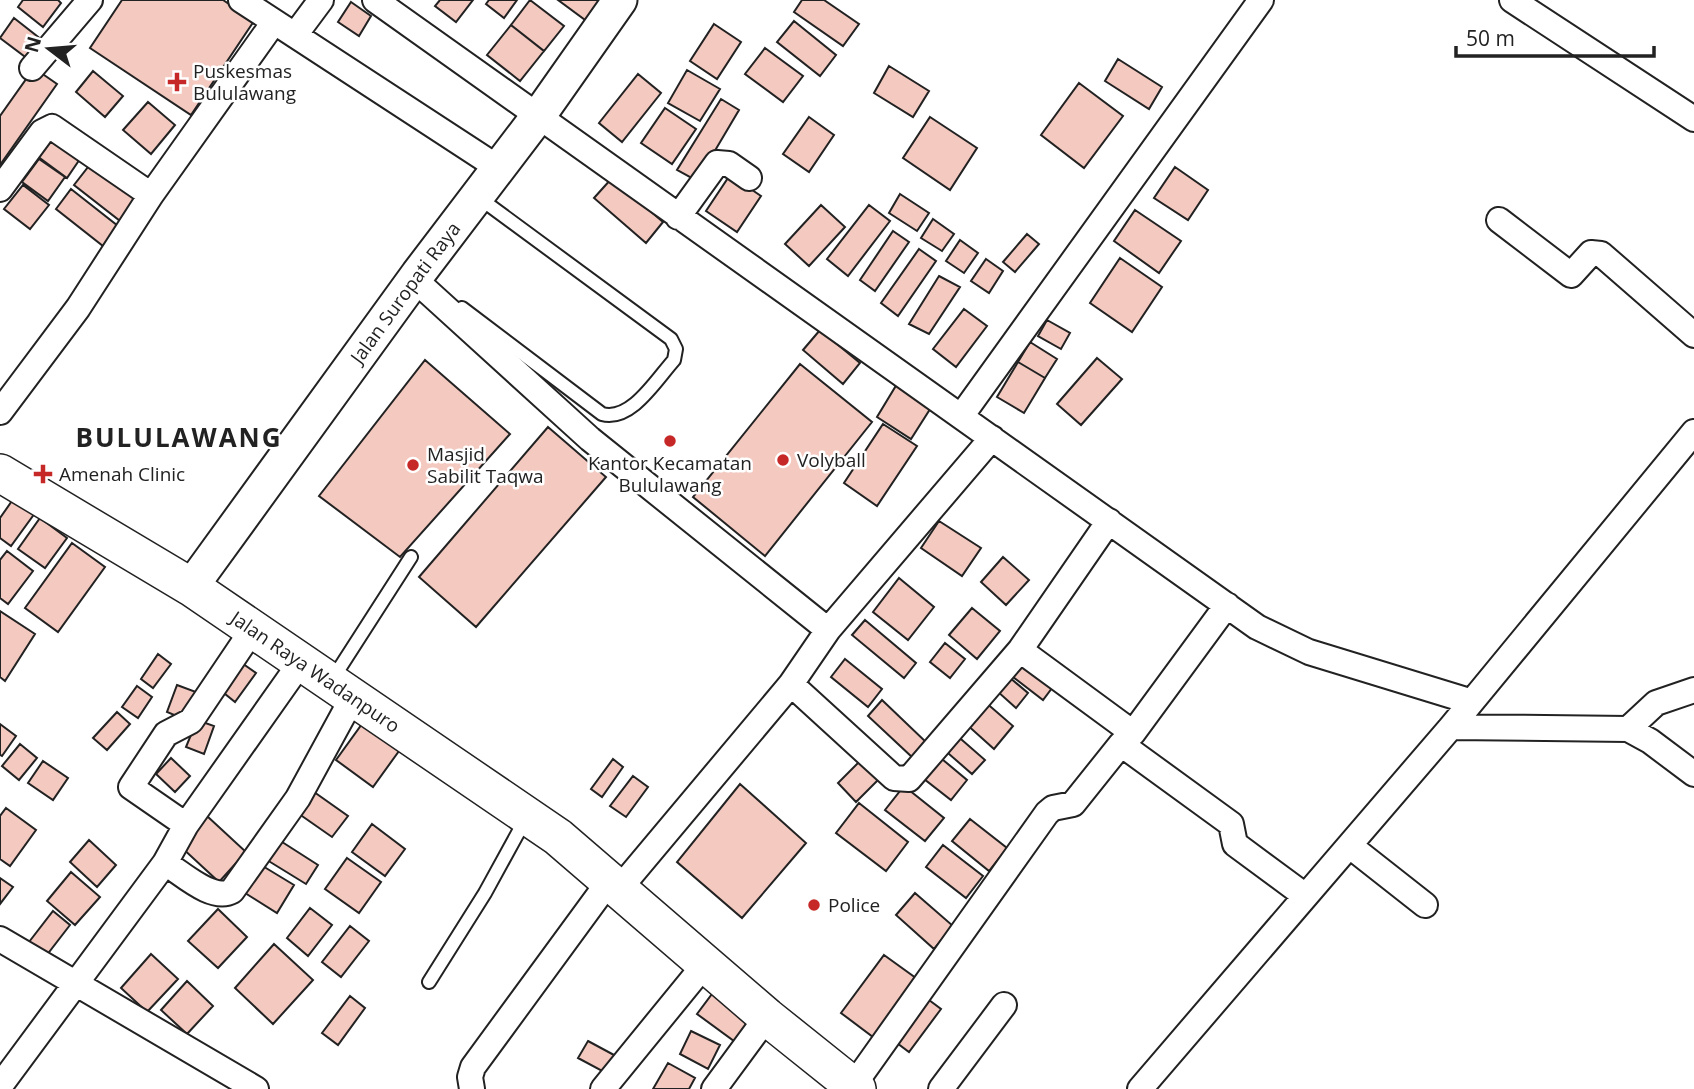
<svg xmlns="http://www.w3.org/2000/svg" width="1694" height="1089" viewBox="0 0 1694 1089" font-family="'Open Sans',sans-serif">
<rect width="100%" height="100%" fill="#fff"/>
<path fill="#f3c9c0" stroke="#222" stroke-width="2" d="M 23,0 L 58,0 L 61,3 L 43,27 L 18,7 Z
M 122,0 L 223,0 L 254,21 L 191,115 L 90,48 Z
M 440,0 L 473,0 L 456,22 L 435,6 Z
M 489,0 L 517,0 L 504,18 L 486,4 Z
M 530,0 L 564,26 L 544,51 L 511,25 Z
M 558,0 L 597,0 L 609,9 L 596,28 Z
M 802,0 L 824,0 L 859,24 L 843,46 L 794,12 Z
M 351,2 L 371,16 L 359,36 L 338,22 Z
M 14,18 L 42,40 L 28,59 L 0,38 Z
M 794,21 L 836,55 L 820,76 L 777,42 Z
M 714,24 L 741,42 L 717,79 L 690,61 Z
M 511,25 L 544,51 L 520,81 L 487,55 Z
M 765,48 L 803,76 L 783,102 L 745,74 Z
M 1118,59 L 1162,87 L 1149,109 L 1105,81 Z
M 889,66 L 929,91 L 913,117 L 874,93 Z
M 34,68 L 57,84 L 0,165 L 0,116 Z
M 687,70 L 720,89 L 700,121 L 668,103 Z
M 93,71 L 123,96 L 105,117 L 76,92 Z
M 638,74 L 661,93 L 622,142 L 599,123 Z
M 1079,83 L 1123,116 L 1084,168 L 1041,135 Z
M 721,99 L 739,110 L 697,181 L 677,170 Z
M 148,102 L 175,125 L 151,154 L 123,130 Z
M 665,108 L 696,129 L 672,164 L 641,143 Z
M 809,117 L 834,135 L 809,172 L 783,154 Z
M 930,117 L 977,148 L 950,190 L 903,158 Z
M 55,132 L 84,153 L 67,178 L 37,156 Z
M 39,159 L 65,177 L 48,201 L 22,182 Z
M 92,162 L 142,201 L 124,224 L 74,185 Z
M 1175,167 L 1208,190 L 1188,220 L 1154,198 Z
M 730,175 L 761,196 L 737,232 L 706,211 Z
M 612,178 L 663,222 L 646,243 L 594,198 Z
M 23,185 L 49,205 L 30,229 L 4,209 Z
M 71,189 L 118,226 L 103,246 L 56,209 Z
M 900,194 L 929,213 L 917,231 L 889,213 Z
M 821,205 L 845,227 L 809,266 L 785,244 Z
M 869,205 L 890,221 L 848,276 L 827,259 Z
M 1135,210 L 1181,241 L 1159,273 L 1114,241 Z
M 933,219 L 954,234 L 942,251 L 921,238 Z
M 893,231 L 909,242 L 875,291 L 860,280 Z
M 1027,234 L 1039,244 L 1015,272 L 1003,262 Z
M 960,240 L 978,253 L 964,273 L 946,261 Z
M 919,249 L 936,261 L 898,316 L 881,303 Z
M 1120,258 L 1162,287 L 1132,332 L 1090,303 Z
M 986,259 L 1003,271 L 989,293 L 971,281 Z
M 939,276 L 960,287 L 929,334 L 909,324 Z
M 964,309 L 987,326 L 956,367 L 933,349 Z
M 1047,320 L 1070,333 L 1061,349 L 1038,336 Z
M 820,330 L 860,363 L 843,384 L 803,350 Z
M 1030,342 L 1057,359 L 1045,378 L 1018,362 Z
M 1097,358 L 1122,379 L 1081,425 L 1057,404 Z
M 425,360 L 510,434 L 400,557 L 319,496 Z
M 1018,362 L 1045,378 L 1024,413 L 997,397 Z
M 800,364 L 872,422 L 765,556 L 693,497 Z
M 897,384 L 932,406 L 911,439 L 877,417 Z
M 883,424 L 917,446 L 877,506 L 844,483 Z
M 548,427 L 606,477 L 476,627 L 419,577 Z
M 14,498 L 35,513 L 11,546 L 0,538 L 0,518 Z
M 40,518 L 67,538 L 45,568 L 18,549 Z
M 939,521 L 981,548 L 962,576 L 921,548 Z
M 72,543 L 105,567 L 58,632 L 25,608 Z
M 7,551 L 33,571 L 8,604 L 0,598 L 0,560 Z
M 1003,557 L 1029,580 L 1006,605 L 981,582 Z
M 899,578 L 934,607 L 908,640 L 873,612 Z
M 972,608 L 1000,631 L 977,659 L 949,635 Z
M 0,611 L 35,634 L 5,681 L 0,677 Z
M 865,620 L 916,663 L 904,678 L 852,635 Z
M 945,643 L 965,659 L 950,678 L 930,662 Z
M 158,654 L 171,664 L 153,688 L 141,679 Z
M 1028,658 L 1058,680 L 1043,700 L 1013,677 Z
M 845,659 L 882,689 L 868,707 L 831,677 Z
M 239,661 L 256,673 L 235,702 L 219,689 Z
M 1009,677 L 1028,693 L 1016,708 L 997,691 Z
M 177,685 L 196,692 L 186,720 L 167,712 Z
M 137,686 L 152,697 L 138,718 L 122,707 Z
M 882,700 L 927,743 L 913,758 L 868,716 Z
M 984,701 L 1013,726 L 994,749 L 965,723 Z
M 117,712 L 130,724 L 107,750 L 93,738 Z
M 197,720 L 214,726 L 204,754 L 186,747 Z
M 0,724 L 16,736 L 2,756 L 0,755 Z
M 362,724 L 399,751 L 373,787 L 336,760 Z
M 954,733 L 985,760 L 972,774 L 941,747 Z
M 20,744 L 37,758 L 19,780 L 2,766 Z
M 867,754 L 885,773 L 856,802 L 838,783 Z
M 936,754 L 967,780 L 951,800 L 919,775 Z
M 171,758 L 190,776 L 175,792 L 156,774 Z
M 613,759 L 623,767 L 602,797 L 591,789 Z
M 43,761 L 68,778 L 53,800 L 28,783 Z
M 633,776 L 648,787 L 626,817 L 610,806 Z
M 740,784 L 806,843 L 742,918 L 677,862 Z
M 904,786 L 944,818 L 925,841 L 885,810 Z
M 307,787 L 348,816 L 332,837 L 292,809 Z
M 859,803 L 908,842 L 886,871 L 836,833 Z
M 6,808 L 36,830 L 10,866 L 0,859 L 0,816 Z
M 207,816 L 246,852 L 219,882 L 180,846 Z
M 970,819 L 1007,848 L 989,871 L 952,841 Z
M 372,824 L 405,849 L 385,876 L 352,852 Z
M 89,840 L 116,865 L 97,887 L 70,862 Z
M 279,840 L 318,865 L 306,884 L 267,860 Z
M 943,845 L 983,876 L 966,898 L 926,867 Z
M 347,858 L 381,882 L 359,913 L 325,889 Z
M 261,865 L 294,885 L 277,913 L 245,893 Z
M 71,872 L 100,897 L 75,925 L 47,901 Z
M 0,878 L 13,887 L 0,904 Z
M 915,893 L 953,926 L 934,949 L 896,915 Z
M 310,908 L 332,925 L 308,956 L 287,938 Z
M 218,909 L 247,937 L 218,968 L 188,941 Z
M 53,911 L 70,925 L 46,956 L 29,942 Z
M 350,926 L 369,941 L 341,977 L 322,962 Z
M 274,944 L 313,980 L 273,1024 L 235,988 Z
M 151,954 L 178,979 L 147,1012 L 121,988 Z
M 884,955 L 920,981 L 877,1040 L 841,1013 Z
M 187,981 L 213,1006 L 187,1034 L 161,1010 Z
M 715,990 L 752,1017 L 734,1041 L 697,1014 Z
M 350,996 L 365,1008 L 338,1045 L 322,1033 Z
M 925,997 L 941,1009 L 909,1052 L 893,1040 Z
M 691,1031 L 720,1045 L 708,1069 L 680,1054 Z
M 588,1041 L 614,1055 L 604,1072 L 578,1058 Z
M 668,1063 L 695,1078 L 689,1089 L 653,1089 Z"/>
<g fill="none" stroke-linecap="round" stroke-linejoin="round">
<defs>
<path id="lane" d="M 462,308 L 602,414 C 631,422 656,380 674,360 L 676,349 L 671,339 L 478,197
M 332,680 L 411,557
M 429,982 L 485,893 L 525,820"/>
<path id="street" d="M 241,0 L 500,169
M 375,0 L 1257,627 L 1309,652 L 1469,701
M 1512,0 L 1694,119
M 295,35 L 321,0
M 32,68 L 90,0
M 0,189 L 42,132 L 52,127 L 151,195
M 678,217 L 717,163 L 729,164 L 749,178
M 1499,220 L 1571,275 L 1591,253 L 1601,254 L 1694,335
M 414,279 L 590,439 L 828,630
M 0,412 L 78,308 L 151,195 L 274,22
M 962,415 L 1261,0
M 1020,650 L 1133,733
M 791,684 L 894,778 L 909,779 L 1020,650 L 1109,521
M 1451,727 L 1628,729 L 1650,741 L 1694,774
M 1628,729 L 1656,703 L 1694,690
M 1121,744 L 1231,824 L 1235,844 L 1304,895
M 186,825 L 131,787 L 166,734 L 191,721 L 253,629
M 1350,846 L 1425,905
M 165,863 C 182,873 212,902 232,891 L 298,798 L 353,697
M 620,888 L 791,684 L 828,630 L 992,438
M 0,939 L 256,1089
M 0,1086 L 165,863 L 186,825 L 301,662
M 853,1086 L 1047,813 L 1053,808 L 1073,804 L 1121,744 L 1133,733 L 1227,605
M 472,1089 L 470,1077 L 473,1067 L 610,880
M 603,1089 L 705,964
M 714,1089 L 767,1017
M 941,1089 L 1004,1005
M 1140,1089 L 1451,727 L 1694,432"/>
<g id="secondary">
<path id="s1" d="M 191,587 L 418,274 L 542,111 L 620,0"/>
</g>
<g id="primary">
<path id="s2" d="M 0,473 L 191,587 L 558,837 L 767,1017 L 857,1089"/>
</g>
</defs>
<use href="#lane" stroke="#222" stroke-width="16"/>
<use href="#street" stroke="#222" stroke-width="28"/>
<use href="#secondary" stroke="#222" stroke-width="37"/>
<use href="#primary" stroke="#222" stroke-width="40"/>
<use href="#lane" stroke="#fff" stroke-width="12"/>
<use href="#street" stroke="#fff" stroke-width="24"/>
<use href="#secondary" stroke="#fff" stroke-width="33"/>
<use href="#primary" stroke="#fff" stroke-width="37"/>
</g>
<g fill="#c62828" stroke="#fff" stroke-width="2.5">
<path d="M173.5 71.5h7v7h7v7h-7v7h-7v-7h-7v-7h7z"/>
<circle cx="670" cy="441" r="7"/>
<circle cx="783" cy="460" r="7"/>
<circle cx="413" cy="465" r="7"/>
<path d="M39.5 463.5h7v7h7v7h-7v7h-7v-7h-7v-7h7z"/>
<circle cx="814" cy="905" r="7"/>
</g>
<g text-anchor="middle" stroke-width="5" stroke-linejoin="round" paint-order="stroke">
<g font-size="19" fill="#222" stroke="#fff" text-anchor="start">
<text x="193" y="78">Puskesmas<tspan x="193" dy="22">Bululawang</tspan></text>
<text x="427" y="461">Masjid<tspan x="427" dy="22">Sabilit Taqwa</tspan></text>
<text x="797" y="467">Volyball</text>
<text x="670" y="470" text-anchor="middle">Kantor Kecamatan<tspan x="670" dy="22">Bululawang</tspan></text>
<text x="59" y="481">Amenah Clinic</text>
<text x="828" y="912">Police</text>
</g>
<g font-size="19" fill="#222" stroke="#fff">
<text dy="7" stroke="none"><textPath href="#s1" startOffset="364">Jalan Suropati Raya</textPath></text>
<text dy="7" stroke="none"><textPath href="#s2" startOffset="373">Jalan Raya Wadanpuro</textPath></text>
</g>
<g font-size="26" font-weight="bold" letter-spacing="2" fill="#222" stroke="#fff">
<text x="179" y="447">BULULAWANG</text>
</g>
</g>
<g transform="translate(49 49) rotate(286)" stroke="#ffffff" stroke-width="5" paint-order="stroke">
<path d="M0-5L12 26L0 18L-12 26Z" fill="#222222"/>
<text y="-10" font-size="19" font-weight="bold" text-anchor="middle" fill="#222222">N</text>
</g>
<path d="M1456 46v10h198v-10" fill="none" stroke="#222222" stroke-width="3.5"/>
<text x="1466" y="46" font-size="21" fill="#222222" stroke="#ffffff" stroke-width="5" paint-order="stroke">50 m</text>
</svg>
